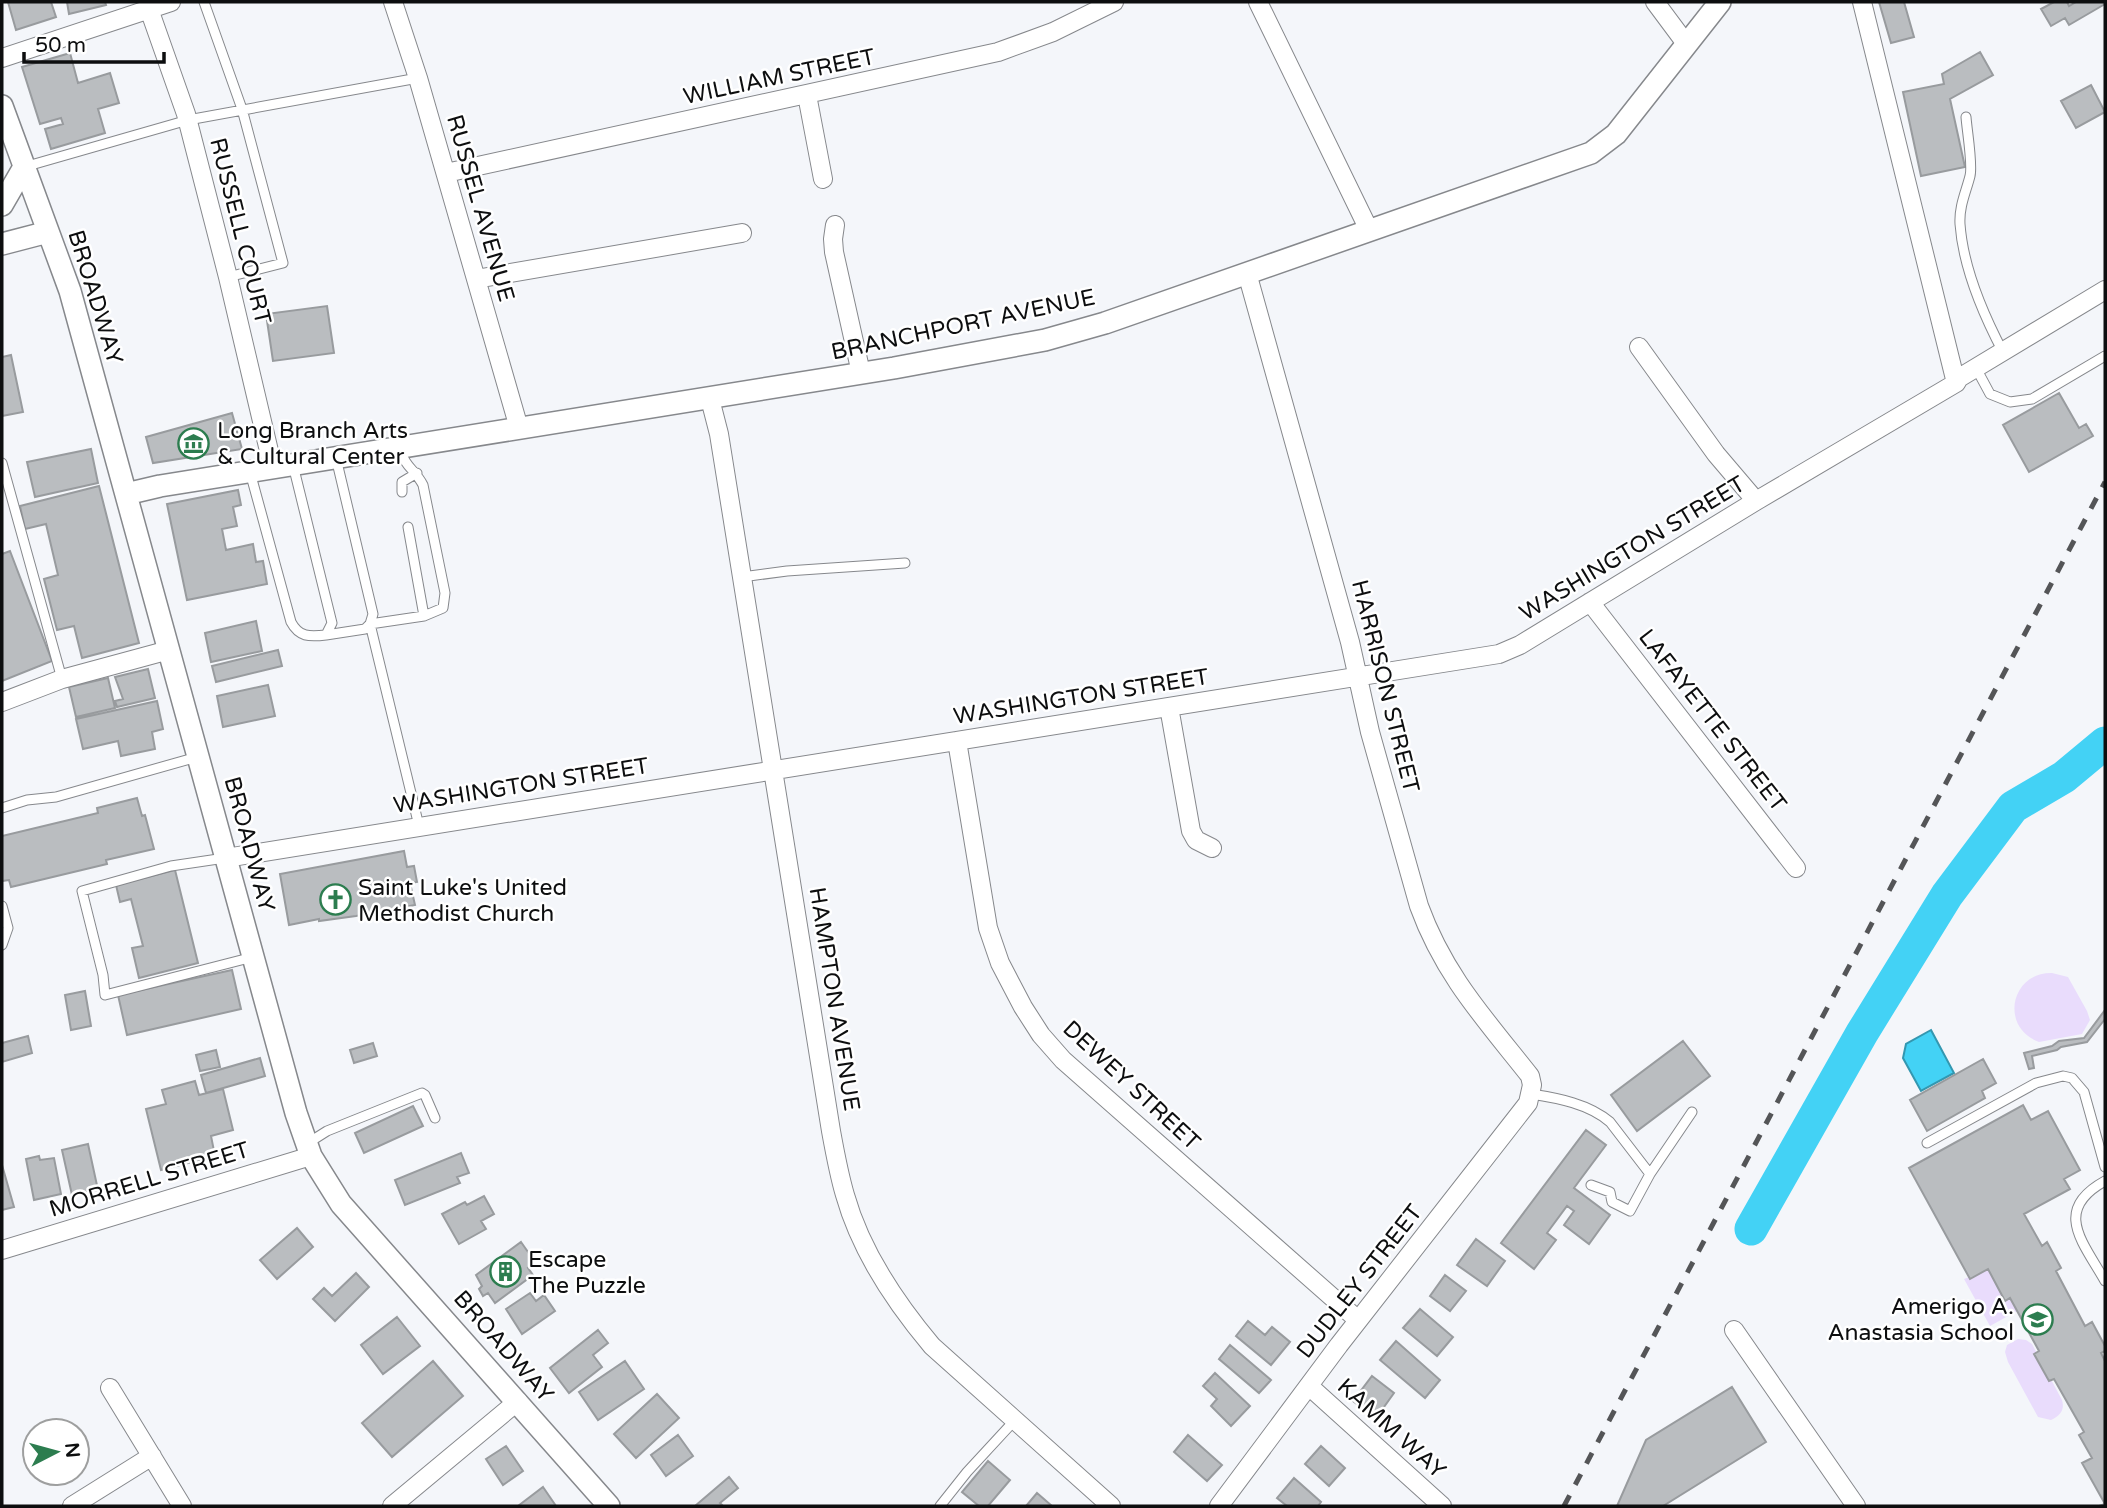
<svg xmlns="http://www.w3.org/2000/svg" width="2107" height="1508" viewBox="0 0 2107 1508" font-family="'Varela Round',sans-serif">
<rect width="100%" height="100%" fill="#f4f6fa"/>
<path fill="#e9dcfc" d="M 2052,973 L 2068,977 L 2087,1011 L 2090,1020 L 2082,1034 L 2039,1042 C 1999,1027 2011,972 2052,973 Z
M 1988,1269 L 2005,1300 L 2010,1298 L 2017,1311 L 1990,1326 L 1964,1279 L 1969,1277 L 1971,1279 Z
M 2018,1339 L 2026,1340 L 2032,1344 L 2062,1400 C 2065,1410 2060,1416 2051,1420 L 2038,1417 L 2008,1362 L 2005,1352 L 2007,1345 Z"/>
<path fill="#43d2f5" stroke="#3397b0" stroke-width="2" d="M 1931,1030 L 1954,1073 L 1921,1091 L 1903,1058 L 1906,1044 Z"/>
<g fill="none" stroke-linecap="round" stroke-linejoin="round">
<path stroke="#43d2f5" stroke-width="33" d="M 1751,1229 L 1862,1033 L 1947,895 L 2013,807 L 2064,777 L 2105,743"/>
</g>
<path fill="#babdc0" stroke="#989b9e" stroke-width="2" d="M 8,2 L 51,2 L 56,17 L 16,30 Z
M 67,2 L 105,2 L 106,5 L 69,14 Z
M 1879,2 L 1904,2 L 1914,37 L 1891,43 Z
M 2054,2 L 2067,2 L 2069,6 L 2076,2 L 2105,2 L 2105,4 L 2069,25 L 2065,18 L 2051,26 L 2041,9 Z
M 1980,52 L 1993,75 L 1950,99 L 1965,167 L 1921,176 L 1903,92 L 1944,84 L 1942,74 Z
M 70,53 L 78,83 L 110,73 L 119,103 L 98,109 L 105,133 L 51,149 L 45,129 L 63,124 L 61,118 L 40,124 L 22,67 Z
M 2091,85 L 2105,112 L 2076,128 L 2061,101 Z
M 327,306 L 334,353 L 273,361 L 266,314 Z
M 11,355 L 23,412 L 2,416 L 2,357 Z
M 2059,393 L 2079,428 L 2086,424 L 2093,436 L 2029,472 L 2003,425 Z
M 232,413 L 242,449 L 153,463 L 146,437 Z
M 91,449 L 98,483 L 35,497 L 27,462 Z
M 99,486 L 139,643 L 82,658 L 74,626 L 57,630 L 44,579 L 58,575 L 46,524 L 25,529 L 20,506 Z
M 238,490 L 241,505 L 233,507 L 237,526 L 222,529 L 226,550 L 253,544 L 256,562 L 263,561 L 267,584 L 187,600 L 167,504 Z
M 10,551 L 52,661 L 2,681 L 2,554 Z
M 256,621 L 262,651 L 211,662 L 205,633 Z
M 278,650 L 282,666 L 216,682 L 212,666 Z
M 148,669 L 155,698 L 117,707 L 115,701 L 123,699 L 115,677 Z
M 108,678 L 115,708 L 76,717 L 69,687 Z
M 268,685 L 275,716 L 223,727 L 217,696 Z
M 157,701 L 163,729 L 152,732 L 155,749 L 121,756 L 118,741 L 83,749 L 76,719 Z
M 137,798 L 142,816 L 145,815 L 154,849 L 106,860 L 107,864 L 11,887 L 9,880 L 2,881 L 2,836 L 98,813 L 97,808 Z
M 404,851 L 407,867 L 414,866 L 417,882 L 410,883 L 415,905 L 356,916 L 319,921 L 319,919 L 289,925 L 280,874 Z
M 175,870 L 198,963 L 139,978 L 132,948 L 143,946 L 131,899 L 120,902 L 116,885 Z
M 232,970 L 241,1009 L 127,1035 L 118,995 Z
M 85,991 L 91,1026 L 71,1030 L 65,995 Z
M 2105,1010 L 2105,1019 L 2087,1042 L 2061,1047 L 2057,1050 L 2032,1056 L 2034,1068 L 2029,1069 L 2024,1053 L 2052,1046 L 2059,1041 L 2084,1038 Z
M 28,1036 L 32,1053 L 2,1062 L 2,1043 Z
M 1683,1041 L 1710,1076 L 1637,1131 L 1611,1095 Z
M 373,1043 L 377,1056 L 354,1063 L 350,1050 Z
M 216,1050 L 220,1067 L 200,1071 L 196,1055 Z
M 260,1058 L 265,1076 L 206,1093 L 201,1075 Z
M 1983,1059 L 1996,1083 L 1982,1091 L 1985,1098 L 1927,1131 L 1910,1100 Z
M 195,1081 L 199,1095 L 223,1089 L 233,1130 L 211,1136 L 215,1156 L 161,1170 L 146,1109 L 166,1104 L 162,1090 Z
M 2023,1105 L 2031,1120 L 2048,1111 L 2080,1170 L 2064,1179 L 2070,1189 L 2024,1214 L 2042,1246 L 2047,1242 L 2061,1268 L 2056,1271 L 2085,1326 L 2092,1322 L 2105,1346 L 2105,1351 L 2101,1353 L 2105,1361 L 2105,1506 L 2102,1505 L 2105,1504 L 2082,1463 L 2092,1458 L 2079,1435 L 2084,1432 L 2054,1379 L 2049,1381 L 2034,1354 L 2039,1351 L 2010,1298 L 2005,1301 L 1988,1269 L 1970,1279 L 1909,1168 Z
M 413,1106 L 423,1126 L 364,1153 L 355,1133 Z
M 1586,1130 L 1606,1145 L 1574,1188 L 1610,1215 L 1589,1244 L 1564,1225 L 1574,1211 L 1567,1206 L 1547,1233 L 1556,1240 L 1534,1269 L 1501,1243 Z
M 88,1144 L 98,1190 L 72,1195 L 62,1150 Z
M 461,1153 L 469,1173 L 457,1177 L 460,1183 L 405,1205 L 395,1180 Z
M 39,1156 L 40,1160 L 54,1158 L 61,1194 L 34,1200 L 26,1159 Z
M 2,1165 L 14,1207 L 2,1210 Z
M 484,1196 L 494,1214 L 481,1221 L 486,1229 L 459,1244 L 442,1214 L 465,1202 L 467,1205 Z
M 297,1228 L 313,1247 L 277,1279 L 260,1260 Z
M 1476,1239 L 1505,1261 L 1487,1286 L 1457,1265 Z
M 521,1242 L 535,1262 L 528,1268 L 533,1275 L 495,1303 L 488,1293 L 483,1296 L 479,1289 L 482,1286 L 476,1275 Z
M 356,1273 L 369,1287 L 335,1321 L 313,1299 L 324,1288 L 332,1296 Z
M 1445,1275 L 1466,1291 L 1450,1311 L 1430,1296 Z
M 530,1293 L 536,1301 L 544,1295 L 555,1311 L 522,1334 L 506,1309 Z
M 1420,1309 L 1453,1337 L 1437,1356 L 1403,1328 Z
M 397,1317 L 420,1346 L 383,1374 L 361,1345 Z
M 1248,1321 L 1265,1335 L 1272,1327 L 1290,1342 L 1271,1365 L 1236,1336 Z
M 598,1330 L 608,1343 L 593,1355 L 602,1367 L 569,1393 L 550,1368 Z
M 1396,1341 L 1440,1380 L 1425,1398 L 1380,1360 Z
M 1230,1345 L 1271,1380 L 1259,1393 L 1219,1359 Z
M 433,1361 L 463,1396 L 392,1457 L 362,1423 Z
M 625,1361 L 644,1389 L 598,1420 L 579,1392 Z
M 1215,1373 L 1250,1406 L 1231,1426 L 1211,1406 L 1217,1399 L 1203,1386 Z
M 1372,1376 L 1394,1393 L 1376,1418 L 1353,1401 Z
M 1732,1387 L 1766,1442 L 1663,1506 L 1617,1506 L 1646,1440 Z
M 657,1394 L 679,1418 L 636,1458 L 614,1434 Z
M 678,1435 L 693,1456 L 666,1476 L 651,1455 Z
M 1188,1435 L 1222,1465 L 1207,1481 L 1174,1452 Z
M 506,1446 L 523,1471 L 503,1485 L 486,1459 Z
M 1321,1446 L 1345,1468 L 1329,1486 L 1305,1464 Z
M 988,1461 L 1010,1480 L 988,1506 L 979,1506 L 962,1492 Z
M 729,1477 L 738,1488 L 720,1503 L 723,1506 L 695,1506 Z
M 1294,1478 L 1321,1502 L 1318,1506 L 1287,1506 L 1277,1498 Z
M 543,1487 L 556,1506 L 518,1506 Z
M 1037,1493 L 1052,1506 L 1026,1506 Z"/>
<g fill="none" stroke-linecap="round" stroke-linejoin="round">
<defs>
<path id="service" d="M 204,2 L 242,109 L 283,263 L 228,277
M 1966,117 C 1967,131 1973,165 1970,176 C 1966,192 1959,206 1960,224 C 1963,266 1983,314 2003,352
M 24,167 L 188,120 L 418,78
M 1976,368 L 1990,394 L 2010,402 L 2032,399 L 2105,356
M 336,458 L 373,614 L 370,624 L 419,826
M 2,463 L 62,679
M 250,472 L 291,622 C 299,637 309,637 326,635 L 332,623 L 293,465
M 402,492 L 402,482 L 417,473
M 408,527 L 424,616
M 742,577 L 787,571 L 905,563
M 326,635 L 365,629 L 370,624 L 424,616 L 443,608 L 445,593 L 423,485 C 414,468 405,468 400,448
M 2,808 L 27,800 L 56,797 L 197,757
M 225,858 L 171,866 L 82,891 L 103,975 L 105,995 L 253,957
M 2,906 L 8,928 L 2,945
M 1531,1094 C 1558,1098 1589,1104 1610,1122 L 1650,1174 L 1630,1211 L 1612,1202 L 1610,1192 L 1591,1185
M 308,1143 L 327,1131 L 422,1093 L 425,1095 L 435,1118
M 1927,1143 L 2036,1083 L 2063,1076 L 2072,1078 L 2084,1092 L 2105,1167
M 1650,1174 L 1692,1112
M 2105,1181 C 2052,1210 2083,1242 2105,1281
M 940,1506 L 967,1472 L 1015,1420"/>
<path id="minor" d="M 393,2 L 418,78 L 519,428
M 1258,2 L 1369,230
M 1655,2 L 1687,45
M 1862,2 L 1956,383
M 149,9 L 186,114 L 228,277 L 273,468
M 2,58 L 171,2
M 807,95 L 823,179
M 446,173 L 998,52 L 1053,32 L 1114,2
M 835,225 L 833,239 L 834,252 L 861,373
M 476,279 L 742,233
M 1639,347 L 1716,454 L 1756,501
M 710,399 L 719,434 L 831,1131 C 835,1153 839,1175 845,1195 C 861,1252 895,1302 932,1346 L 1111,1506
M 1590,602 L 1796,868
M 2,702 L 62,679 L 169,650
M 1169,707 L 1191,831 L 1196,840 L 1212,848
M 957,741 L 988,928 L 1000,963 L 1023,1007 L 1041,1035 L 1063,1060 L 1358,1320
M 226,858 L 1499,654 L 1520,645 L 1756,501 L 1956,383 L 1959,378 L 2105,290
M 2,1250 L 311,1156
M 1734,1330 L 1856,1506
M 1309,1386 L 1442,1506
M 110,1388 L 182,1506
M 72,1506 L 152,1456
M 392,1506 L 518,1401
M 1219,1506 L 1339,1345 L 1528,1103 L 1532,1085 L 1530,1076 C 1485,1019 1444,975 1419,906 L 1370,732 L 1350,642 L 1247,273"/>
<path id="tertiary" d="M 2,106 L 70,291 L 296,1113 L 311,1156 L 341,1204 L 609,1506
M 2,205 L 24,167
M 2,244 L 48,232
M 126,494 L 160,486 L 894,368 L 1045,340 L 1105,323 L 1591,153 L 1616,134 L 1720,2"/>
</defs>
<use href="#service" stroke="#86888c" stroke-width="11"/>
<use href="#minor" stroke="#86888c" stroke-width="20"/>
<use href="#tertiary" stroke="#86888c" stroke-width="24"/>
<use href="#service" stroke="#fff" stroke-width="9"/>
<use href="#minor" stroke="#fff" stroke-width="18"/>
<use href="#tertiary" stroke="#fff" stroke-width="21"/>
<path stroke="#545557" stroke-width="5" stroke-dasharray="12 12" stroke-linecap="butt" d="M 1564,1506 L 2105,482"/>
</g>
<defs>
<symbol id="museum-ring" viewBox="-11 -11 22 22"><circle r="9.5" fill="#fff" stroke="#2c7d4f" stroke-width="1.5"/><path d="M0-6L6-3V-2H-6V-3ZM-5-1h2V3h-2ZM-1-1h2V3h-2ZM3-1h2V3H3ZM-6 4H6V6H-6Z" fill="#2c7d4f"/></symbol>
<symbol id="church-ring" viewBox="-11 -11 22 22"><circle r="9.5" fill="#fff" stroke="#2c7d4f" stroke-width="1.5"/><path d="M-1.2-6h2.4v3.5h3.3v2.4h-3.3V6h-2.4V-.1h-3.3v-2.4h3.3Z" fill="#2c7d4f"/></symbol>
<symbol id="building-ring" viewBox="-11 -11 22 22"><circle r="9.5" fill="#fff" stroke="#2c7d4f" stroke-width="1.5"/><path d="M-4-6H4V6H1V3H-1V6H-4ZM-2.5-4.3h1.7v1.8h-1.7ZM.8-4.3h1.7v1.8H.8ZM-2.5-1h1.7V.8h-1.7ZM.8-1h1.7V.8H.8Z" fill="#2c7d4f"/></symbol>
<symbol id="school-ring" viewBox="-11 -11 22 22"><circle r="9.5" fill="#fff" stroke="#2c7d4f" stroke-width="1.5"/><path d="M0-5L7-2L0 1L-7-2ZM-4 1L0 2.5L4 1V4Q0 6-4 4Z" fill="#2c7d4f"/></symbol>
</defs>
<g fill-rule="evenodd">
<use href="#museum-ring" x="176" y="426" width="35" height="35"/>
<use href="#church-ring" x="318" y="882" width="35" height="35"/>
<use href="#building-ring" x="488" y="1254" width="35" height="35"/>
<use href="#school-ring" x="2020" y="1302" width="35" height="35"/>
</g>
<g text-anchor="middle" stroke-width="5" stroke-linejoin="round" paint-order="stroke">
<g font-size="23" fill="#0d0e0f" stroke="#fff">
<text transform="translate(779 76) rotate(-12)" y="8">WILLIAM STREET</text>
<text transform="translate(481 208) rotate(74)" y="8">RUSSEL AVENUE</text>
<text transform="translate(241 231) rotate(76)" y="8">RUSSELL COURT</text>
<text transform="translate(96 297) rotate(73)" y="8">BROADWAY</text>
<text transform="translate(963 324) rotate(-12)" y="8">BRANCHPORT AVENUE</text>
<text transform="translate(1632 548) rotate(-31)" y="8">WASHINGTON STREET</text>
<text transform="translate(1386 686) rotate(76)" y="8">HARRISON STREET</text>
<text transform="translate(1081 696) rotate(-9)" y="8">WASHINGTON STREET</text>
<text transform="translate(1713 720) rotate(52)" y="8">LAFAYETTE STREET</text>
<text transform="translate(521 785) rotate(-9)" y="8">WASHINGTON STREET</text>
<text transform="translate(250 844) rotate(75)" y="8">BROADWAY</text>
<text transform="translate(835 999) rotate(81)" y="8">HAMPTON AVENUE</text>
<text transform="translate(1132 1085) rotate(43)" y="8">DEWEY STREET</text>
<text transform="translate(149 1179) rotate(-17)" y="8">MORRELL STREET</text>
<text transform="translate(1359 1281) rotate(-52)" y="8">DUDLEY STREET</text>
<text transform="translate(504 1346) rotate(49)" y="8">BROADWAY</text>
<text transform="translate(1392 1428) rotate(42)" y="8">KAMM WAY</text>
</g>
<g font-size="23" fill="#0d0e0f" stroke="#fff" text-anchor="start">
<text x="217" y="438">Long Branch Arts<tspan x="217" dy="26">&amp; Cultural Center</tspan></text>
<text x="358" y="895">Saint Luke's United<tspan x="358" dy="26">Methodist Church</tspan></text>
<text x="528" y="1267">Escape<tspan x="528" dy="26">The Puzzle</tspan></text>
<text x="2014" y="1314" text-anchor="end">Amerigo A.<tspan x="2014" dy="26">Anastasia School</tspan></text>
</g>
</g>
<rect width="2107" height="1508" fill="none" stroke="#0d0e0f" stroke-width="7"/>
<g transform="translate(56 1452) rotate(84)"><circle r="33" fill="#ffffff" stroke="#9e9f9f" stroke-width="2"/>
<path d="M0-5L12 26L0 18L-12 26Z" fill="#2c7d4f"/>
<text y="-10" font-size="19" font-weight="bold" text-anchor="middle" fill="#0d0e0f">N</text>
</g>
<path d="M24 52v10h140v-10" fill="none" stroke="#0d0e0f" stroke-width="3.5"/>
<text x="35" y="52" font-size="21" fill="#0d0e0f" stroke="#ffffff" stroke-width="5" paint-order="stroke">50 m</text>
</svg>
